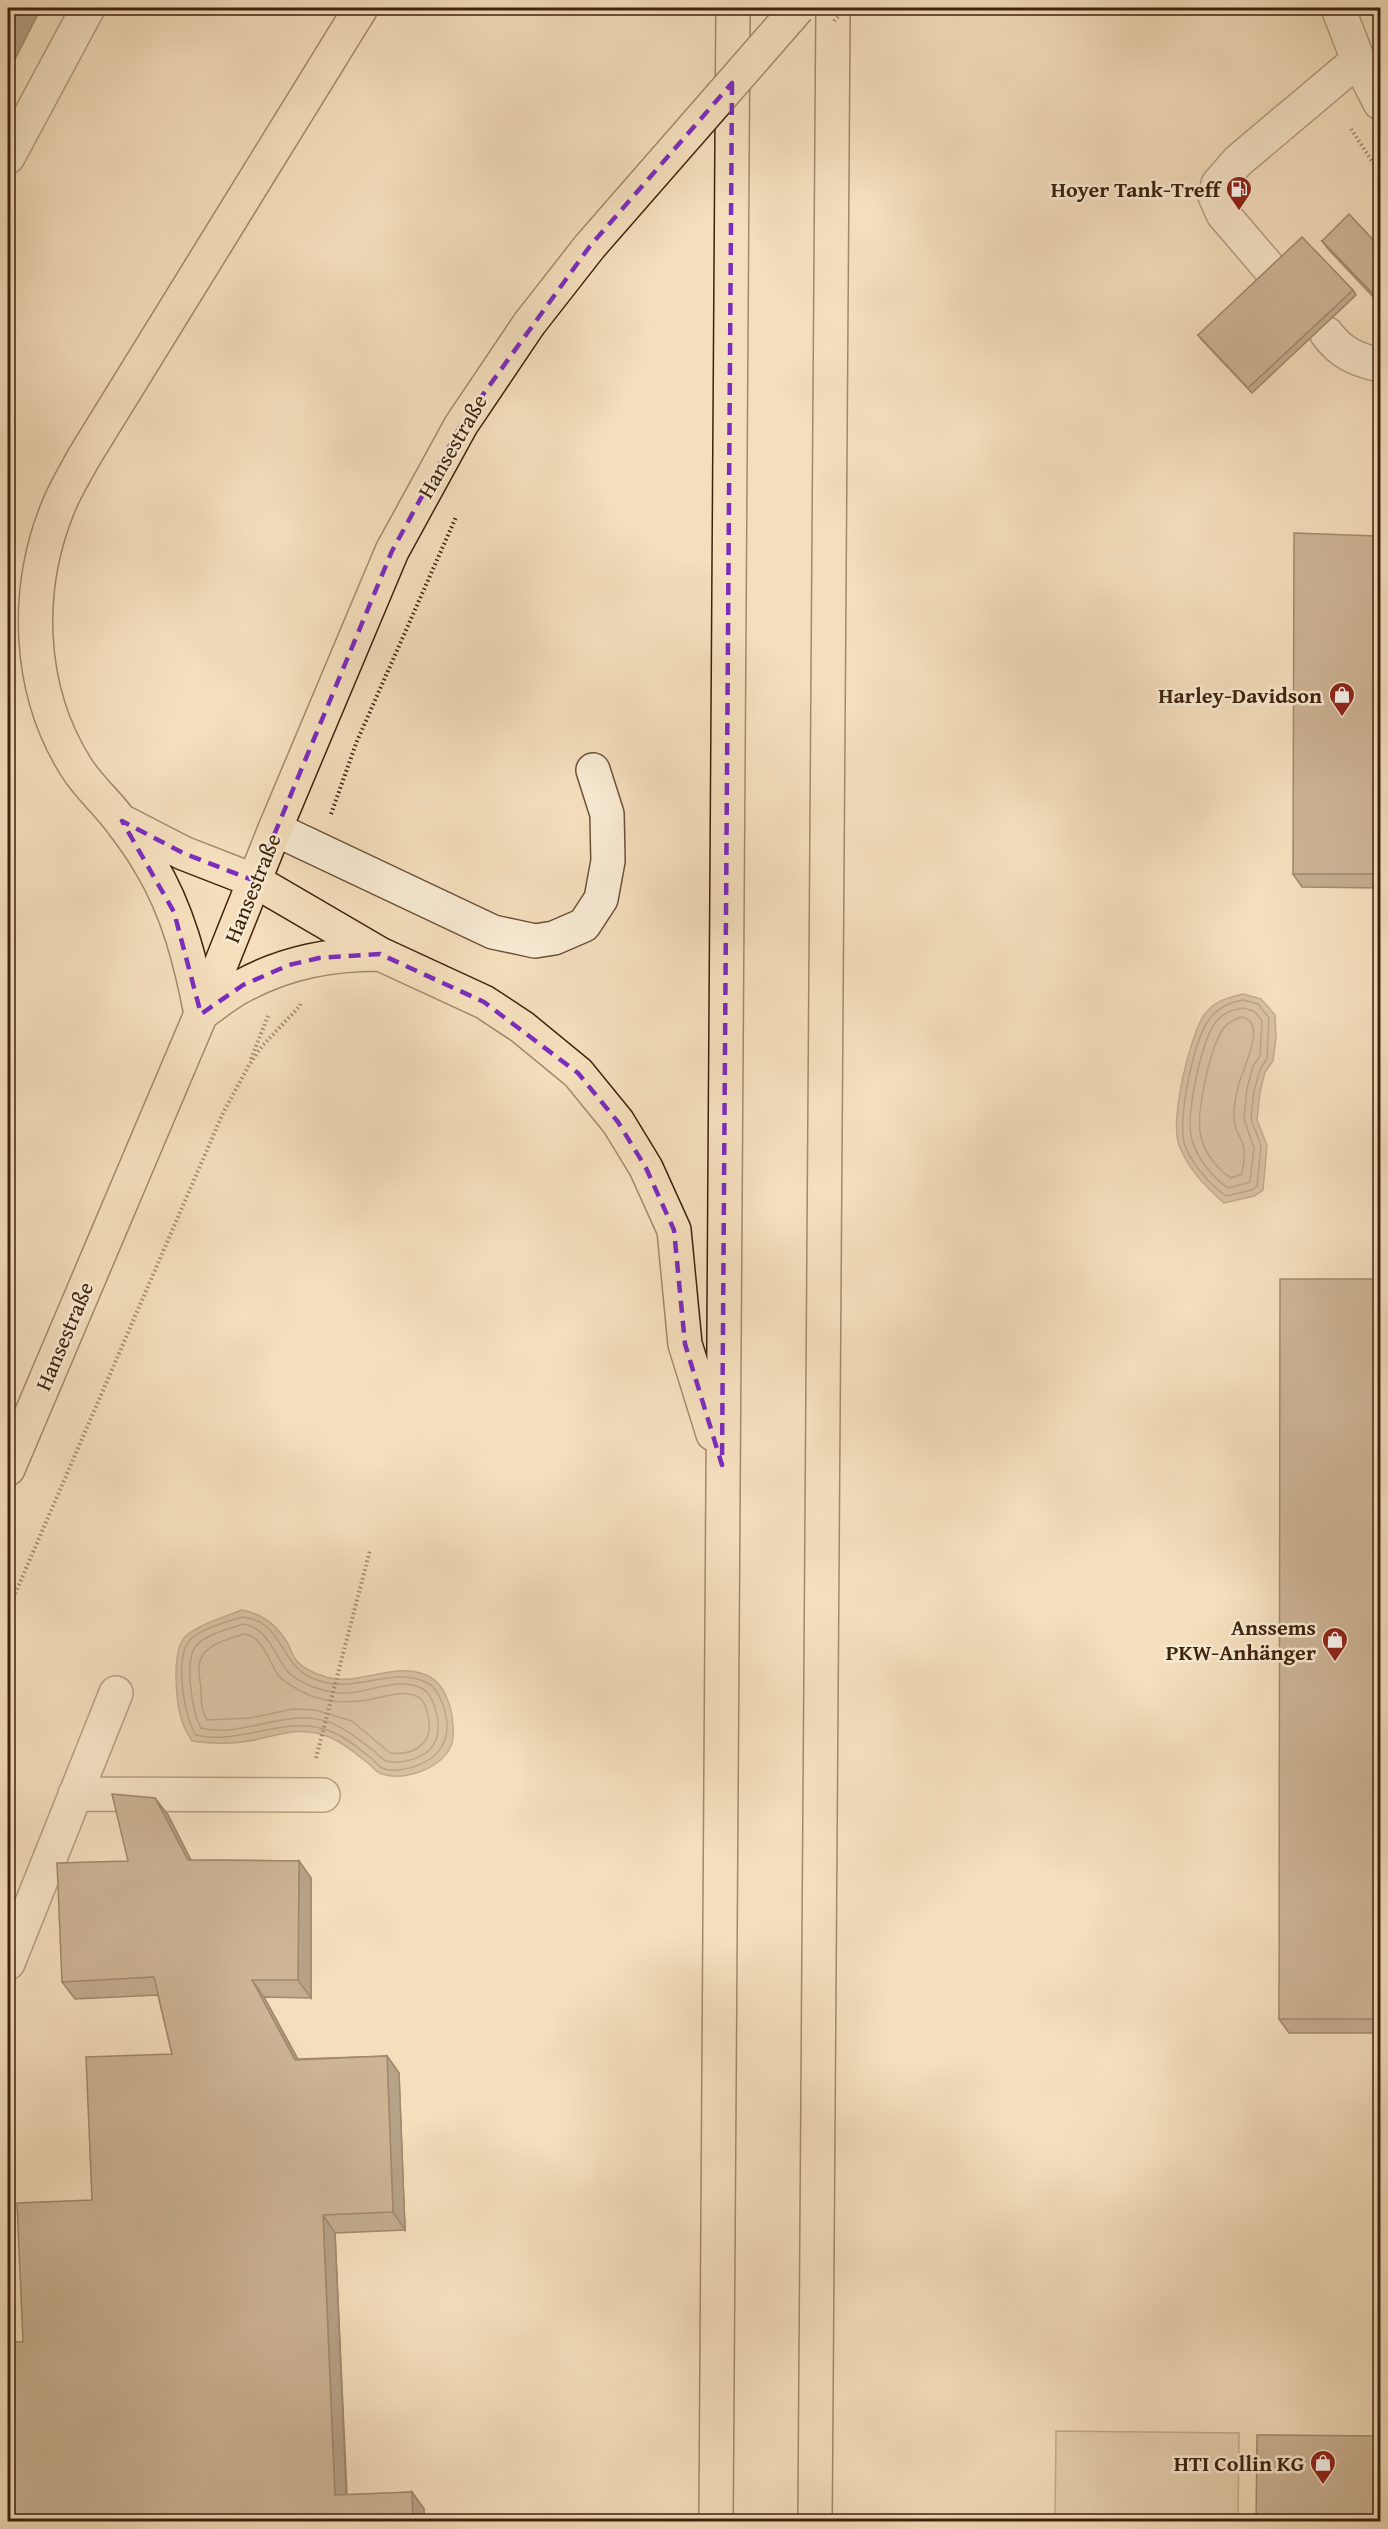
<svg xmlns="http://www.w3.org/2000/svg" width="1388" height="2529" viewBox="0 0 1388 2529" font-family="'Gentium Book Plus',serif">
<rect width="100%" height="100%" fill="#f4debc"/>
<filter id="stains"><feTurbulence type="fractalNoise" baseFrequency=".00333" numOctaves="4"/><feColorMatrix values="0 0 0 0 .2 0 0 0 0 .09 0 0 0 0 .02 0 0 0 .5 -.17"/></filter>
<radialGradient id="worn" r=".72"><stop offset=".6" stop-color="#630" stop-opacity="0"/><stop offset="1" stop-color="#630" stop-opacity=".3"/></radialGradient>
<path fill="#d5be9e" stroke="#8a7055" stroke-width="1.5" d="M 1056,2431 L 1239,2433 L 1238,2521 L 1055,2521 Z"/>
<path fill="#b69e80" stroke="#866c52" stroke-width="1.5" d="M 1243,994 L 1261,999 L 1275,1015 L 1276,1038 L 1273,1061 L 1265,1072 L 1260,1092 L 1257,1120 L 1267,1145 L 1263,1190 L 1254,1196 L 1224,1203 C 1205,1186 1188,1169 1179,1145 C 1170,1120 1189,1038 1204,1015 C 1214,1001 1227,998 1243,994 Z
M 242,1610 C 263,1614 277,1625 288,1644 C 291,1649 292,1655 296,1660 C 302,1668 314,1673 323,1676 C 358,1689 396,1658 430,1677 C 443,1684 450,1703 452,1716 C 453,1726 455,1738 450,1748 C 439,1769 405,1781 382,1774 C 377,1773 373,1767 368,1763 C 350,1749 333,1734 309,1732 C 290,1730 273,1736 255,1740 C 235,1744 212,1744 192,1741 C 189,1735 185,1730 183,1724 C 176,1705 170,1649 187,1635 C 202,1623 224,1617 242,1610 Z"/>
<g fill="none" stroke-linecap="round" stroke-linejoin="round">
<path stroke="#7a6046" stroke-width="1.5" d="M 1243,1000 L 1258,1004 L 1269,1018 L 1267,1058 L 1260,1070 L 1254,1091 L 1251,1119 L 1261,1146 L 1257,1186 L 1252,1190 L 1226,1196 C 1210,1185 1189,1161 1184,1142 C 1178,1117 1194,1036 1211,1017 C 1221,1006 1229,1003 1243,1000 Z
M 1243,1008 L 1254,1011 L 1262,1021 L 1260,1056 L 1253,1066 L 1247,1089 L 1244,1119 L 1254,1148 L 1250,1182 L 1228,1188 C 1213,1178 1197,1158 1192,1140 C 1185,1117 1201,1043 1215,1023 C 1222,1013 1232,1010 1243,1008 Z
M 1242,1017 C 1269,1023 1241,1071 1238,1087 C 1235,1099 1232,1117 1236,1129 C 1239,1136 1244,1143 1244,1150 C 1245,1158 1243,1166 1242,1174 L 1231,1178 C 1218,1170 1204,1152 1201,1137 C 1195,1115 1210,1048 1223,1029 C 1228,1022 1234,1019 1242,1017 Z
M 242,1617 C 282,1620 279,1662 310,1677 C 352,1698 388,1665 426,1682 C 437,1687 442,1701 445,1712 C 453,1742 437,1761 409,1768 C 401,1770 390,1772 382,1768 C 378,1766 375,1761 372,1759 C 353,1743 334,1728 308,1726 C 271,1723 234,1744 196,1735 C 184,1717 174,1658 190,1640 C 202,1628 226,1622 242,1617 Z
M 243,1624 C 267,1628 273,1651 285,1668 C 290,1676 303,1683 311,1686 C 323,1690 334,1694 347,1693 C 371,1692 400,1676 423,1689 C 430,1693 433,1701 435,1708 C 443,1733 437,1753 410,1760 C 403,1762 395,1764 387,1761 C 382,1760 378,1754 373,1750 C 352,1735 337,1720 309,1718 C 273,1716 236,1737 201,1728 C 192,1713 184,1660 196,1646 C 206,1634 229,1629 243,1624 Z
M 244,1634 C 264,1637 268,1661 278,1675 C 283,1681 293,1687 301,1691 C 322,1703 345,1703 368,1700 C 384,1697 403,1689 418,1697 C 424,1700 426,1707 427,1712 C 436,1740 418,1756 390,1753 L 352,1721 L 315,1710 L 293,1709 L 250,1718 L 207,1720 C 201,1711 201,1699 201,1688 C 200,1682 199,1675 199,1669 C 198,1645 226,1640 244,1634 Z"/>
<defs>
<path id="minor" d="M 1338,8 L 1358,60 L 1380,103
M 8,157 L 88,8
M 1276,276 L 1223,214 L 1215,196 L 1218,184 L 1238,161 L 1358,60
M 1327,334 C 1341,353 1357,360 1380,365
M 275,829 L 493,932 L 535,941 L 554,938 L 584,925 L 601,899 L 608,861 L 607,814 L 593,770
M 75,1794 L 323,1795
M 8,1963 L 116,1693"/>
<path id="major" d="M 8,1469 L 201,1014 L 275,829 L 392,551 L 461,425 L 529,324"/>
<path id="highway" d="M 361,8 L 84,457 C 76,472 66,488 59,505 C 24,589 27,689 76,767 C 89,788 108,803 122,823 C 132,836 142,850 150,864 C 178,910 191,962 201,1014 C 215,1004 229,992 244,985 C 287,962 331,954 380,954
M 125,823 L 183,853 L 255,881 L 380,954 L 484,1002 L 522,1027 L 578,1073 L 618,1122 L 646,1168 L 674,1230 L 685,1344 L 713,1434
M 716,2522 L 733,8
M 815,2522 L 833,8"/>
</defs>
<use href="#minor" stroke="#6c5138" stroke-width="36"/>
<use href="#major" stroke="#3e220c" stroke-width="36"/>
<use href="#highway" stroke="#3e220c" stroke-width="36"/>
<path stroke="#3e220c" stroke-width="4" stroke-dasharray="1.5 3" stroke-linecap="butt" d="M 1296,8 L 1300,16
M 1351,129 L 1380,173
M 331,814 L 357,741 L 456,517
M 251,1059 L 268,1016
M 8,1610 L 223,1113 L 249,1065 L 263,1045 L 300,1006 L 301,1001
M 316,1758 L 370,1550"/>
<use href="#minor" stroke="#f8ead3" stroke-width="33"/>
<use href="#major" stroke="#f4debc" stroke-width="33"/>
<use href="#highway" stroke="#f4debc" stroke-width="33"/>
<defs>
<path id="major-bridge" d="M 529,324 L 590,246 L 798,8"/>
</defs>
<use href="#major-bridge" stroke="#3e220c" stroke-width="36" stroke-linecap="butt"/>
<path stroke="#3e220c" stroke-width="4" stroke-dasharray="1.5 3" stroke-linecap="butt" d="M 834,21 L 846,8"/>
<use href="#major-bridge" stroke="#f4debc" stroke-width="33"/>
</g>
<path fill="#877259" stroke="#3e220c" stroke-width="1.5" d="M 1322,241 L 1380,247 L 1380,304 L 1329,250 Z
M 1353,290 L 1356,295 L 1252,393 L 1202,340 L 1198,335 Z
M 1380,515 L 1380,888 L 1302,887 L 1293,874 Z
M 1380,1044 L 1380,1107 L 1374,1099 Z
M 1380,1279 L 1380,2033 L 1289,2033 L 1279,2019 Z
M 168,1815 L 191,1860 L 299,1861 L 311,1878 L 311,1998 L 264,1997 L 298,2059 L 387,2056 L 399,2073 L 405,2230 L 335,2233 L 347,2495 L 412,2492 L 424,2509 L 8,2522 L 23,2342 L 92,2200 L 172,2054 L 158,1995 L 75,1999 L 62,1982 L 128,1861 Z"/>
<path fill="#6e5c49" stroke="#3e220c" stroke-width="1.5" d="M 20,8 L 41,8 L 8,73 L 8,32 Z
M 155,1798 L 168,1815 L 200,1878 L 188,1860 Z
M 299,1861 L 311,1878 L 311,1998 L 298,1980 Z
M 252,1980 L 264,1997 L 307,2077 L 295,2060 Z
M 387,2056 L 399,2073 L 405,2230 L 393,2212 Z
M 323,2215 L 335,2233 L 347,2513 L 335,2495 Z
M 412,2492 L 424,2509 L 425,2522 L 413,2522 Z"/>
<path fill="#9d8468" stroke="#3e220c" stroke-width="1.5" d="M 8,8 L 20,8 L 8,32 Z
M 1349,214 L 1380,247 L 1380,301 L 1322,241 Z
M 1302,237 L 1353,290 L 1248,388 L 1198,335 Z
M 1377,515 L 1380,515 L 1380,874 L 1293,874 L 1294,533 L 1376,536 Z
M 1380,1044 L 1380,1103 L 1374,1099 L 1375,1048 Z
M 1280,1279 L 1380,1279 L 1380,2019 L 1279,2019 Z
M 112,1794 L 155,1798 L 188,1860 L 299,1861 L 298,1980 L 252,1980 L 295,2060 L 387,2056 L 393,2212 L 323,2215 L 335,2495 L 412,2492 L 413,2522 L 8,2522 L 8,2342 L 23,2342 L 17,2203 L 92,2200 L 86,2057 L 172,2054 L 154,1977 L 62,1982 L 57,1863 L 128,1861 Z
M 1257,2435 L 1380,2436 L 1380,2522 L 1256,2522 Z"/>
<path d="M0 0H1388V2529H0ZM 732,83 L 722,1465 L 685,1344 L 674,1230 L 646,1168 L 618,1122 L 578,1073 L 484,1002 L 380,954 L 319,958 L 289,965 L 243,985 L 201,1014 L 174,912 L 122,821 L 183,853 L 255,881 L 392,551 L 461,425 L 590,246 Z" fill="#f4debc" fill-opacity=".55" fill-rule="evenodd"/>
<path fill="none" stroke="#7b2cbf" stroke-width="4.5" stroke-dasharray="12 8" stroke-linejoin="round" d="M 732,83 L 722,1465 L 685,1344 L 674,1230 L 646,1168 L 618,1122 L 578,1073 L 484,1002 L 380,954 L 319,958 L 289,965 L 243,985 L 201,1014 L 174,912 L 122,821 L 183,853 L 255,881 L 392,551 L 461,425 L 590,246 Z"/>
<defs>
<symbol id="fuel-pin" viewBox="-11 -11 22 30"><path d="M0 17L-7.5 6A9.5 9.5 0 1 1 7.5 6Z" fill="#8f2418" stroke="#f8ead3"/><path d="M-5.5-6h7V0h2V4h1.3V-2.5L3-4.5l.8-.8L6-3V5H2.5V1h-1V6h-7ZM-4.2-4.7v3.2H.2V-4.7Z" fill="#fff"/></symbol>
<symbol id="shop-pin" viewBox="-11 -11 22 30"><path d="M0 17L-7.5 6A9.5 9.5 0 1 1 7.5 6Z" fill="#8f2418" stroke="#f8ead3"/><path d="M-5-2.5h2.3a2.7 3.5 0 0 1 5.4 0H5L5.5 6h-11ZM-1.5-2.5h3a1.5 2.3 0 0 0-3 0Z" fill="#fff"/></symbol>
</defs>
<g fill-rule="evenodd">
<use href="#fuel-pin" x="1224" y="174" width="30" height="40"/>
<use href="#shop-pin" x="1327" y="680" width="30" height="40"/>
<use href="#shop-pin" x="1320" y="1625" width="30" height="40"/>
<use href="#shop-pin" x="1308" y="2448" width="30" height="40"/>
</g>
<g text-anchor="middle" stroke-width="5" stroke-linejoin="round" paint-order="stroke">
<g font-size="22" font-weight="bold" fill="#3e220c" stroke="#f8ead3" text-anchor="end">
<text x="1220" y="197">Hoyer Tank-Treff</text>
<text x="1322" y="703">Harley-Davidson</text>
<text x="1316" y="1635">Anssems<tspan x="1316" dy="25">PKW-Anhänger</tspan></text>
<text x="1304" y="2471">HTI Collin KG</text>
</g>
<g font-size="22" fill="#3e220c" stroke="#f8ead3">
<text transform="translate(452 446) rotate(-60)" y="8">Hansestraße</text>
<text transform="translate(252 888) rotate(-68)" y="8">Hansestraße</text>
<text transform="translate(64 1336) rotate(-67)" y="8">Hansestraße</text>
</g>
</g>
<rect width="1388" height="2529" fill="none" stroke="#f4debc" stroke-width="30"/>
<rect x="9" y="9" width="1370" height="2511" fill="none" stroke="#3e220c" stroke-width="3"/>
<rect x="15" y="15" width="1358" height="2499" fill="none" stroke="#3e220c" stroke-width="1.5"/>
<rect width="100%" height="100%" filter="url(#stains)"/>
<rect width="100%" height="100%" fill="url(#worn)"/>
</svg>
